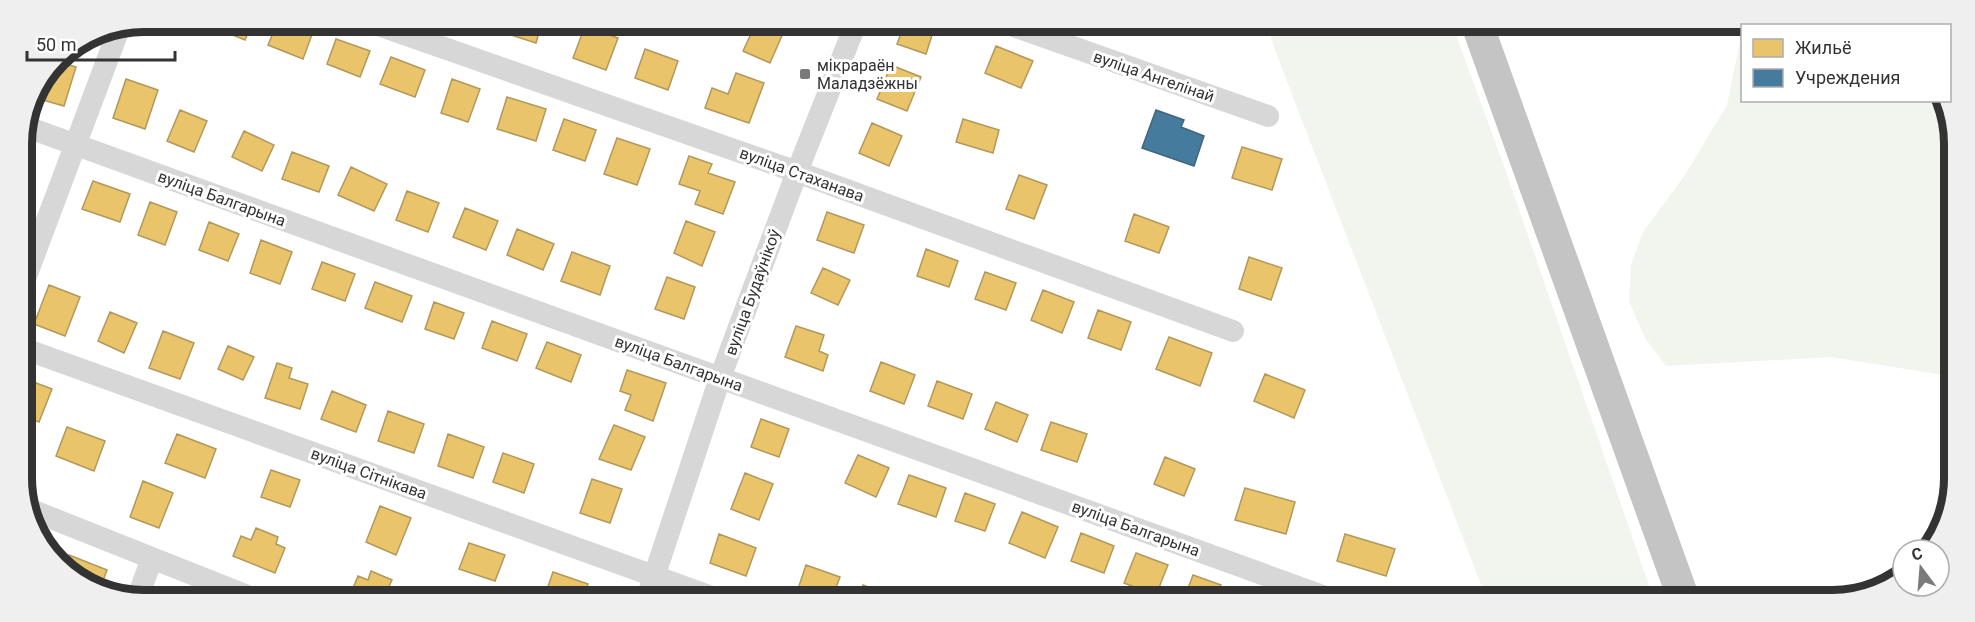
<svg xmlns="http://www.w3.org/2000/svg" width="1975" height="622" viewBox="0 0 1975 622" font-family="Roboto,sans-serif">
<rect width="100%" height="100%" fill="#fff"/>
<path fill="#f1f5ed" d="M 1267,24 L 1452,24 L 1505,169 L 1654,600 L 1487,600 L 1276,53 Z
M 1737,25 L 1864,25 L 1742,26 L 1742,100 L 1942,101 L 1952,120 L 1950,376 L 1831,357 L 1666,366 L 1645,338 L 1629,301 L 1631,265 L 1643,232 L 1685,175 L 1727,105 L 1740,42 Z"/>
<path fill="#e9c46a" stroke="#b2985a" stroke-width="1.5" d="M 213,21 L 253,21 L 245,40 L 211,26 Z
M 278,21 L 293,21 L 314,29 L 303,59 L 268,45 Z
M 474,22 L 499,22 L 497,29 Z
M 505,22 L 542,22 L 536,43 L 502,32 Z
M 756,23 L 763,23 L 784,31 L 770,63 L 743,51 Z
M 905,23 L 927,23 L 935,26 L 926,54 L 897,44 Z
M 585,26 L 618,38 L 606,70 L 573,58 Z
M 336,39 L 370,51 L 360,77 L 327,64 Z
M 996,46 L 1033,61 L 1021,88 L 985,73 Z
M 645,49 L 678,61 L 668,90 L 635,78 Z
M 391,57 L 425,70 L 415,97 L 380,84 Z
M 54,60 L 76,67 L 64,106 L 32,97 L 33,90 Z
M 891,65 L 921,77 L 907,111 L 877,99 Z
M 736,73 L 764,83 L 749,123 L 705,108 L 712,88 L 728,94 Z
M 126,79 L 158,90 L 145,129 L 113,118 Z
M 452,79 L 480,89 L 468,122 L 441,113 Z
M 507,97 L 546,109 L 536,141 L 497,129 Z
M 180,110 L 207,121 L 194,152 L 167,141 Z
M 564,119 L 596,130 L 585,161 L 553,150 Z
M 963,119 L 999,130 L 993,153 L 956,142 Z
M 872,123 L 902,136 L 889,166 L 859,153 Z
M 244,131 L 274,145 L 262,171 L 232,157 Z
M 617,138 L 650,149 L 637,185 L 604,174 Z
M 1242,147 L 1282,159 L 1272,190 L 1232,178 Z
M 292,152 L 329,166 L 319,192 L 282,179 Z
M 689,156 L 712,164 L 708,173 L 735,182 L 723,214 L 695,204 L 700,191 L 679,184 Z
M 21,157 L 28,160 L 21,176 Z
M 351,167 L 387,184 L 374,211 L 338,195 Z
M 1019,175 L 1047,185 L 1034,219 L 1006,209 Z
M 93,181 L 130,194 L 120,222 L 82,209 Z
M 407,191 L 439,203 L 428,232 L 396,220 Z
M 150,202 L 177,212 L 165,245 L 138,235 Z
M 465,208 L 498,221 L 486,250 L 453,237 Z
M 827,212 L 864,225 L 854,253 L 817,240 Z
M 1134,214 L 1169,227 L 1159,253 L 1125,241 Z
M 686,221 L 715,232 L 702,266 L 674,253 Z
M 209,222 L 239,234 L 228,261 L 199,250 Z
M 517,229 L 554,244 L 543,270 L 507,255 Z
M 261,240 L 292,252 L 280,284 L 250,273 Z
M 926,249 L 958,261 L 949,287 L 917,276 Z
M 572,252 L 610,266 L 600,295 L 561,281 Z
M 1249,257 L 1282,268 L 1271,300 L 1239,289 Z
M 322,262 L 355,274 L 345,301 L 312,289 Z
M 823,268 L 850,280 L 838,305 L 811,293 Z
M 985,272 L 1016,283 L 1006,310 L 975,299 Z
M 667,277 L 695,287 L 684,319 L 655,309 Z
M 375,282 L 412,296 L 402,322 L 365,308 Z
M 49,285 L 80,297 L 65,336 L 34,324 Z
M 1043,290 L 1074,302 L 1062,333 L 1031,320 Z
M 434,302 L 464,313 L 454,339 L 425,329 Z
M 1098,310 L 1131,322 L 1121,350 L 1088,338 Z
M 110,312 L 137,323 L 124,353 L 98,341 Z
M 492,321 L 527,334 L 517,361 L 482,348 Z
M 796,326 L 824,335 L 819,351 L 828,355 L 823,371 L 785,357 Z
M 163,331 L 194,343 L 180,379 L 149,368 Z
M 1169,337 L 1212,353 L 1200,386 L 1156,369 Z
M 547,342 L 581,355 L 571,382 L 536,368 Z
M 228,346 L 254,357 L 243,380 L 218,369 Z
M 881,362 L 915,375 L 904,404 L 870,391 Z
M 277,363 L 292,368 L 289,378 L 308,384 L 300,409 L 265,398 Z
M 627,370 L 666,383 L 653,421 L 625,410 L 631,395 L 620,391 Z
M 1265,374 L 1305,390 L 1294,418 L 1254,401 Z
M 23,378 L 52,389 L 39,422 L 23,416 Z
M 937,381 L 972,394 L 963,419 L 928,406 Z
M 332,391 L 366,405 L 356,432 L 321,419 Z
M 996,402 L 1028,415 L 1017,442 L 985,429 Z
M 388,411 L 424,424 L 414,453 L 378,441 Z
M 761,419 L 789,429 L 779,457 L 751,447 Z
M 1051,422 L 1087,434 L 1077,462 L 1041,450 Z
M 614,425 L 645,437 L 631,470 L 599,459 Z
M 67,427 L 105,441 L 94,471 L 56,456 Z
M 177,434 L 216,449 L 205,478 L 165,463 Z
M 448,434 L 484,447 L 473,478 L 438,466 Z
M 23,445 L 34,450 L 23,474 Z
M 503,453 L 534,464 L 524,493 L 493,482 Z
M 858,455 L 889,468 L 876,497 L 845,483 Z
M 1165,457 L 1195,469 L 1184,496 L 1154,484 Z
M 271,470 L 300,480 L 290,507 L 261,497 Z
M 745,473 L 773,484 L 759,520 L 731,509 Z
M 909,475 L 946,488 L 936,517 L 898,504 Z
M 592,479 L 622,489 L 610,523 L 580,513 Z
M 143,481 L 173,493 L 159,528 L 130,517 Z
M 1245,488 L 1295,502 L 1286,534 L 1235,520 Z
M 965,493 L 995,504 L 985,531 L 955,521 Z
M 380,506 L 411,518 L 396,555 L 366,542 Z
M 1022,512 L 1058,527 L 1045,558 L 1009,543 Z
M 256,528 L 278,537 L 276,544 L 285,548 L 275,573 L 233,556 L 241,536 L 251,540 Z
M 1081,533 L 1114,546 L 1104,573 L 1071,561 Z
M 719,534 L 756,548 L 746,576 L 710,563 Z
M 1345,534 L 1395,549 L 1386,576 L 1337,561 Z
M 469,543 L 505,555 L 495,581 L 459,569 Z
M 1136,553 L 1168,565 L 1156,595 L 1124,583 Z
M 69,555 L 107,570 L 100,589 L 64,567 Z
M 806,565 L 840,577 L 832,598 L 807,598 L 796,595 Z
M 371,571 L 392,580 L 384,597 L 360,597 L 351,593 L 358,576 L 368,580 Z
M 553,572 L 588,584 L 583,598 L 544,598 Z
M 1193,575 L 1221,585 L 1216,599 L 1184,599 Z
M 863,585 L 897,598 L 897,599 L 858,598 Z
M 169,591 L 184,597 L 167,597 Z"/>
<path fill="#457b9d" stroke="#40657d" stroke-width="1.5" d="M 1156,110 L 1184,120 L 1181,127 L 1204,136 L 1194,166 L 1142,148 Z"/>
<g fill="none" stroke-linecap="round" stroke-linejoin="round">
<path stroke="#d7d7d7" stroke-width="22" d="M 370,22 L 797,172 L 1233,331
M 1005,23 L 1268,116
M 24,126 L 1334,600
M 22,287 L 120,26
M 22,348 L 715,598
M 26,508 L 250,597
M 138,597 L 152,558
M 647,598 L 720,378 L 797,172 L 856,23"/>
<path stroke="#c4c4c4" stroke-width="32" d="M 1477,24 L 1684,600"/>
</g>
<rect fill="#7a7a7a" stroke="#fff" stroke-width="2" x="799" y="68" width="12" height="12" rx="3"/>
<g text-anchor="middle" stroke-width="6" stroke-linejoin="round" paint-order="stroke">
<g font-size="16" fill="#333" stroke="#fff" text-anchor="start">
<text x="817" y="71">мікрараён<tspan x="817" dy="18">Маладзёжны</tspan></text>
</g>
<g font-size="16" fill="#333" stroke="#fff">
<text transform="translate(1154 76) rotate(19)" y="6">вуліца Ангелінай</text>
<text transform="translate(802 174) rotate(20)" y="6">вуліца Стаханава</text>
<text transform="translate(222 198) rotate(20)" y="6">вуліца Балгарына</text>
<text transform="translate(752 292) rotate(-70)" y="6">вуліца Будаўнікоў</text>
<text transform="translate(679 363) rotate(20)" y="6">вуліца Балгарына</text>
<text transform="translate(369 473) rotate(20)" y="6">вуліца Сітнікава</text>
<text transform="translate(1136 528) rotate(20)" y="6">вуліца Балгарына</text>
</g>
</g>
<path d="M0 0H1975V622H0ZM144 32H1832A112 112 0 0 1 1944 144V478A112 112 0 0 1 1832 590H144A112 112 0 0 1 32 478V144A112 112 0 0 1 144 32Z" fill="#efefef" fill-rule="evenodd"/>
<path fill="none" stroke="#333" stroke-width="8" d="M144 32H1832A112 112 0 0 1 1944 144V478A112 112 0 0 1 1832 590H144A112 112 0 0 1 32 478V144A112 112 0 0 1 144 32Z"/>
<rect x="1741" y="24" width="210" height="78" fill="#ffffff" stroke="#adadad" stroke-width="1.5"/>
<rect x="1753" y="39" width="30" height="18" fill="#e9c46a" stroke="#adadad" stroke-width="1.5"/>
<text x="1795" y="54" font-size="18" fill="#333333">Жильё</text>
<rect x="1753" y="69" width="30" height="18" fill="#457b9d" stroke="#adadad" stroke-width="1.5"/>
<text x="1795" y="84" font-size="18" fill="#333333">Учреждения</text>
<g transform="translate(1921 568) rotate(344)"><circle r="28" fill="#ffffff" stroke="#adadad" stroke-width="1.5"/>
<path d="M0-4.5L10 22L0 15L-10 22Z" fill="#7a7a7a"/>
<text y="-9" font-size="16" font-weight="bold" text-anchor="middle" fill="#333333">С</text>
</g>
<path d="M27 51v9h148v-9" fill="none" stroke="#333333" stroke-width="3"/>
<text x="36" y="51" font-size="18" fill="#333333" stroke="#ffffff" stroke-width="4.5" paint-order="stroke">50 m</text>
</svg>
